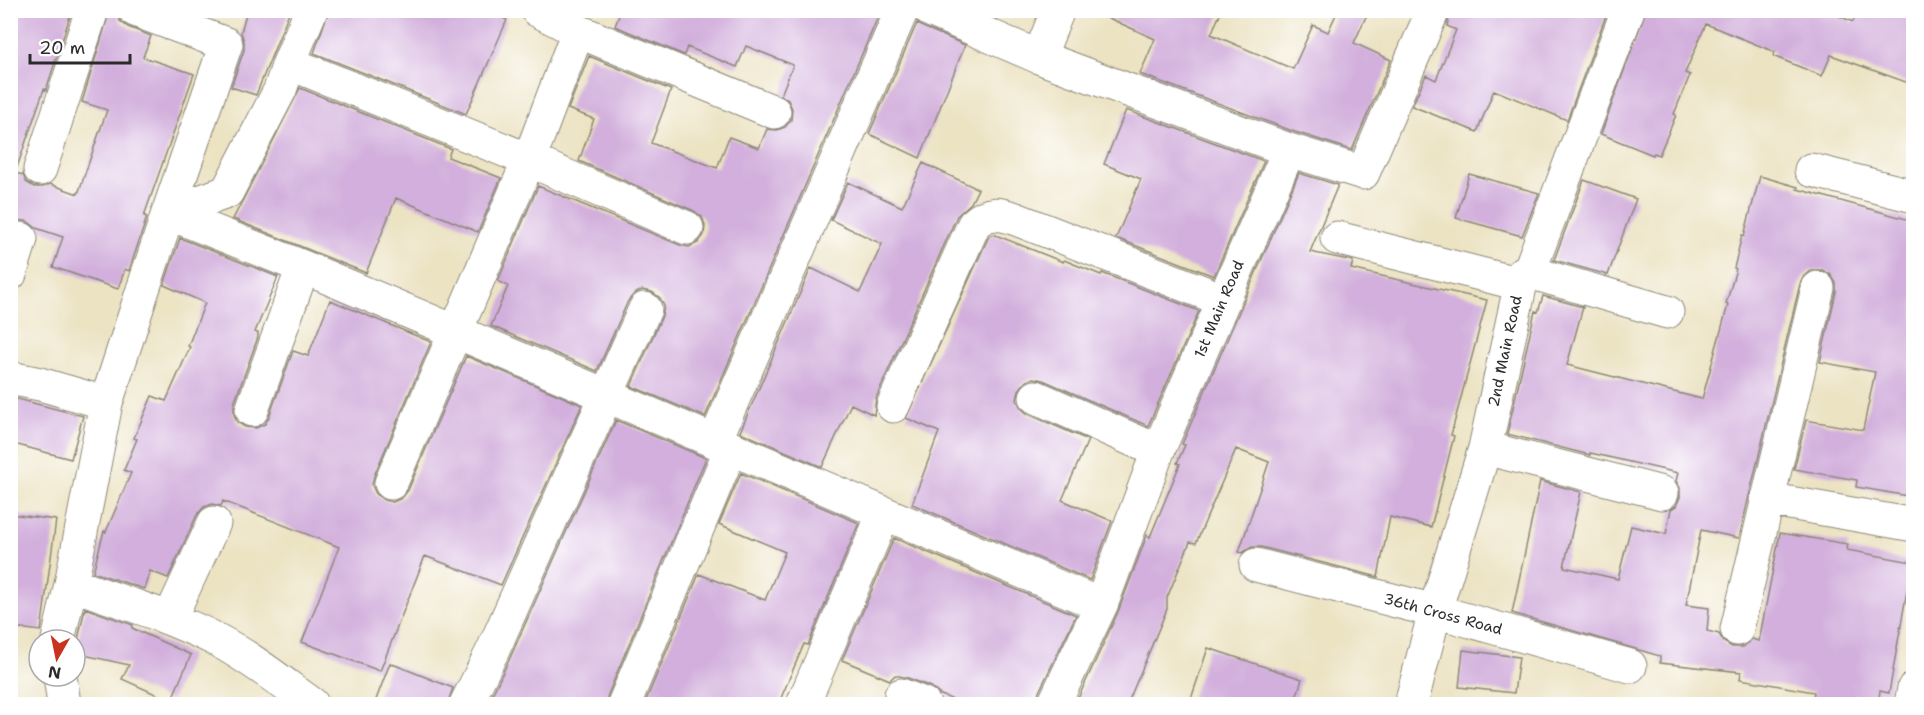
<svg xmlns="http://www.w3.org/2000/svg" width="1924" height="715" viewBox="0 0 1924 715" font-family="'Shantell Sans',sans-serif">
<rect width="100%" height="100%" fill="#fff"/>
<filter id="ink" filterUnits="userSpaceOnUse"><feTurbulence type="fractalNoise" baseFrequency=".0167" numOctaves="2"/><feDisplacementMap in="SourceGraphic" scale="12" xChannelSelector="R" yChannelSelector="G"/><feConvolveMatrix kernelMatrix="1 2 1 2 8 2 1 2 1" color-interpolation-filters="sRGB"/></filter>
<filter id="wash" filterUnits="userSpaceOnUse"><feTurbulence type="fractalNoise" baseFrequency=".008" numOctaves="4" result="noise"/><feDisplacementMap in="SourceGraphic" scale="24" xChannelSelector="R" yChannelSelector="G"/><feGaussianBlur stdDeviation="1.35" result="paint"/><feColorMatrix in="noise" values="0 0 0 0 0 0 0 0 0 0 0 0 0 0 0 0 0 1.4 0 .05"/><feComposite in="paint" operator="in"/></filter>
<g filter="url(#wash)">
<rect width="100%" height="100%" fill="#ece3c3"/>
<g id="blocks">
<path fill="#d2afdc" d="M 10,10 L 72,10 L 46,90 L 44,89 L 15,173 L 23,175 L 26,182 L 34,187 L 43,187 L 50,184 L 78,194 L 107,110 L 82,102 L 110,10 L 117,10 L 120,21 L 128,27 L 151,36 L 143,57 L 194,74 L 144,216 L 147,217 L 129,271 L 125,269 L 118,289 L 53,267 L 63,237 L 36,228 L 27,221 L 10,220 Z
M 247,10 L 290,10 L 256,95 L 231,87 L 244,50 L 244,41 L 241,32 Z
M 329,10 L 485,10 L 507,20 L 466,114 L 314,53 Z
M 621,10 L 881,10 L 705,417 L 631,386 L 662,316 L 664,306 L 660,298 L 652,292 L 642,290 L 634,294 L 628,301 L 597,371 L 491,326 L 508,286 L 498,281 L 538,186 L 680,245 L 689,247 L 698,243 L 704,235 L 705,225 L 702,217 L 694,211 L 579,161 L 594,119 L 568,109 L 589,56 L 671,90 L 651,143 L 717,168 L 729,137 L 759,148 L 767,129 L 777,130 L 785,127 L 791,120 L 792,109 L 788,100 L 781,95 L 793,65 L 746,46 L 737,67 L 687,47 L 684,55 L 615,26 Z
M 1091,10 L 1222,10 L 1211,34 L 1293,69 L 1313,25 L 1328,32 L 1338,10 L 1369,10 L 1354,43 L 1391,60 L 1352,150 L 1295,132 L 1140,74 L 1155,39 Z
M 1451,10 L 1608,10 L 1567,120 L 1494,90 L 1477,132 L 1412,106 L 1426,75 L 1436,80 L 1456,30 L 1447,26 Z
M 1646,10 L 1825,10 L 1853,22 L 1857,10 L 1914,10 L 1914,85 L 1831,55 L 1822,76 L 1773,56 L 1775,52 L 1706,24 L 1685,73 L 1690,75 L 1674,114 L 1676,115 L 1659,155 L 1654,153 L 1653,155 L 1601,134 Z
M 917,23 L 923,27 L 965,45 L 920,158 L 869,134 Z
M 300,88 L 451,149 L 448,157 L 501,178 L 478,232 L 396,198 L 366,273 L 233,219 Z
M 1126,110 L 1264,161 L 1214,276 L 1116,238 L 1141,179 L 1104,164 Z
M 923,163 L 978,189 L 971,203 L 957,216 L 876,398 L 874,415 L 851,404 L 822,467 L 740,432 L 811,268 L 860,292 L 882,244 L 831,220 L 848,182 L 902,207 Z
M 1299,173 L 1338,185 L 1310,252 L 1353,261 L 1351,269 L 1487,300 L 1451,435 L 1454,436 L 1431,527 L 1390,517 L 1378,577 L 1261,547 L 1252,547 L 1242,553 L 1239,552 L 1269,462 L 1236,449 L 1196,543 L 1190,542 L 1167,598 L 1167,609 L 1127,705 L 1075,705 L 1118,612 L 1147,535 L 1150,537 L 1180,464 L 1177,463 L 1185,445 L 1182,444 Z
M 1469,174 L 1539,193 L 1522,236 L 1456,218 Z
M 1760,176 L 1798,187 L 1797,189 L 1914,221 L 1914,497 L 1856,487 L 1857,480 L 1794,469 L 1806,420 L 1863,430 L 1875,372 L 1820,362 L 1836,292 L 1836,283 L 1830,274 L 1822,270 L 1812,270 L 1804,276 L 1800,284 L 1739,538 L 1701,530 L 1686,605 L 1709,608 L 1707,631 L 1719,634 L 1724,642 L 1732,647 L 1743,647 L 1752,639 L 1759,641 L 1780,533 L 1848,544 L 1847,550 L 1912,562 L 1889,693 L 1880,691 L 1878,705 L 1812,705 L 1814,692 L 1740,679 L 1741,672 L 1660,663 L 1660,656 L 1512,613 L 1540,481 L 1581,492 L 1564,567 L 1618,579 L 1631,526 L 1666,534 L 1671,509 L 1676,506 L 1680,497 L 1680,488 L 1676,481 L 1678,473 L 1595,454 L 1590,453 L 1590,455 L 1507,434 L 1535,311 L 1538,312 L 1543,296 L 1583,307 L 1567,365 L 1702,399 L 1728,305 L 1726,304 L 1736,269 L 1734,268 L 1742,235 L 1744,236 Z
M 1584,180 L 1636,199 L 1608,275 L 1554,260 Z
M 993,234 L 1063,262 L 1064,260 L 1101,275 L 1102,273 L 1199,311 L 1148,426 L 1043,380 L 1033,378 L 1025,382 L 1019,390 L 1017,400 L 1021,408 L 1028,414 L 1088,440 L 1062,500 L 1112,521 L 1090,580 L 912,504 L 939,432 L 906,418 L 989,236 Z
M 180,238 L 278,277 L 255,332 L 258,333 L 258,337 L 234,404 L 234,414 L 237,422 L 245,427 L 256,428 L 265,424 L 269,417 L 293,351 L 308,356 L 330,300 L 431,342 L 374,476 L 372,485 L 376,494 L 384,500 L 393,502 L 402,498 L 408,490 L 466,356 L 582,405 L 501,585 L 425,556 L 380,671 L 302,642 L 339,547 L 223,501 L 221,506 L 212,504 L 204,507 L 197,515 L 168,578 L 150,571 L 144,589 L 93,572 L 104,531 L 106,532 L 131,473 L 124,470 L 137,439 L 134,438 L 152,396 L 166,401 L 190,347 L 188,346 L 205,303 L 164,285 Z
M 10,397 L 83,416 L 71,459 L 10,443 Z
M 616,420 L 706,458 L 607,697 L 606,705 L 487,705 L 510,658 Z
M 741,473 L 859,523 L 808,645 L 804,644 L 778,705 L 644,705 L 699,574 L 765,600 L 785,552 L 719,524 Z
M 10,514 L 56,520 L 41,631 L 10,627 Z
M 894,538 L 1076,615 L 1037,696 L 1035,705 L 965,705 L 939,694 L 931,687 L 908,678 L 895,675 L 890,680 L 842,660 Z
M 85,608 L 133,625 L 132,628 L 191,655 L 171,701 L 122,679 L 129,665 L 75,653 Z
M 1208,648 L 1302,679 L 1294,705 L 1189,705 Z
M 1463,650 L 1519,657 L 1514,693 L 1459,687 Z
M 390,663 L 453,688 L 447,705 L 374,705 Z"/>
</g>
</g>
<g filter="url(#ink)">
<use href="#blocks" fill-opacity="0" stroke="#8c8777" stroke-width="1.5"/>
<g fill="none" stroke-linecap="round" stroke-linejoin="round">
<defs>
<path id="street" d="M 135,10 L 226,44 L 168,213 L 106,403 L 71,584 C 120,601 170,616 217,640 C 251,658 281,682 312,704
M 930,10 L 1039,57 L 1289,150
M 578,31 L 774,112
M 1039,57 L 1058,10
M 289,63 L 529,160 L 687,228
M 40,169 L 92,10
M 1811,170 L 1914,196
M 168,213 L 303,267 L 1101,605
M 168,213 L 227,192 L 280,90 L 289,63 L 311,10
M 1337,238 L 1520,284
M 1529,272 L 1667,312
M 10,274 L 21,239
M 10,378 L 40,384 L 106,403
M 1036,397 L 1158,451
M 893,406 L 974,224 C 988,211 999,213 1016,219 L 1223,300
M 252,410 L 303,267
M 715,441 L 902,10
M 1485,448 L 1662,493
M 391,483 L 529,160 L 578,31 L 537,10
M 1767,499 L 1914,525
M 1256,565 L 1435,611 L 1630,666
M 170,618 L 214,523
M 1737,629 L 1818,288
M 58,640 L 71,584
M 60,676 L 64,704
M 901,695 L 924,704
M 466,704 L 493,650 L 645,309
M 624,704 L 731,448
M 803,704 L 884,513
M 1054,704 L 1101,605 L 1158,451 L 1289,150 L 1363,173 L 1433,10
M 1411,704 L 1435,611 L 1485,448 L 1523,273 L 1529,272 L 1628,10
M 1911,704 L 1914,688"/>
</defs>
<use href="#street" stroke="#8c8777" stroke-width="35"/>
<use href="#street" stroke="#fff" stroke-width="33"/>
</g>
</g>
<g text-anchor="middle" stroke-width="6" stroke-linejoin="round" paint-order="stroke">
<g font-size="15" fill="#2b2b2b" stroke="#fff">
<text transform="translate(1219 309) rotate(-67)" y="5">1st Main Road</text>
<text transform="translate(1505 351) rotate(-78)" y="5">2nd Main Road</text>
<text transform="translate(1443 614) rotate(15)" y="5">36th Cross Road</text>
</g>
</g>
<rect width="1924" height="715" fill="none" stroke="#fff" stroke-width="36"/>
<g transform="translate(57 658) rotate(189)"><circle r="28" fill="#ffffff" stroke="#aaaaaa" stroke-width="1.5"/>
<path d="M0-4.5L10 22L0 15L-10 22Z" fill="#c8321e"/>
<text y="-9" font-size="16" font-weight="bold" text-anchor="middle" fill="#2b2b2b">N</text>
</g>
<path d="M30 54v9h100v-9" fill="none" stroke="#2b2b2b" stroke-width="3"/>
<text x="39" y="54" font-size="18" fill="#2b2b2b" stroke="#ffffff" stroke-width="4.5" paint-order="stroke">20 m</text>
</svg>
